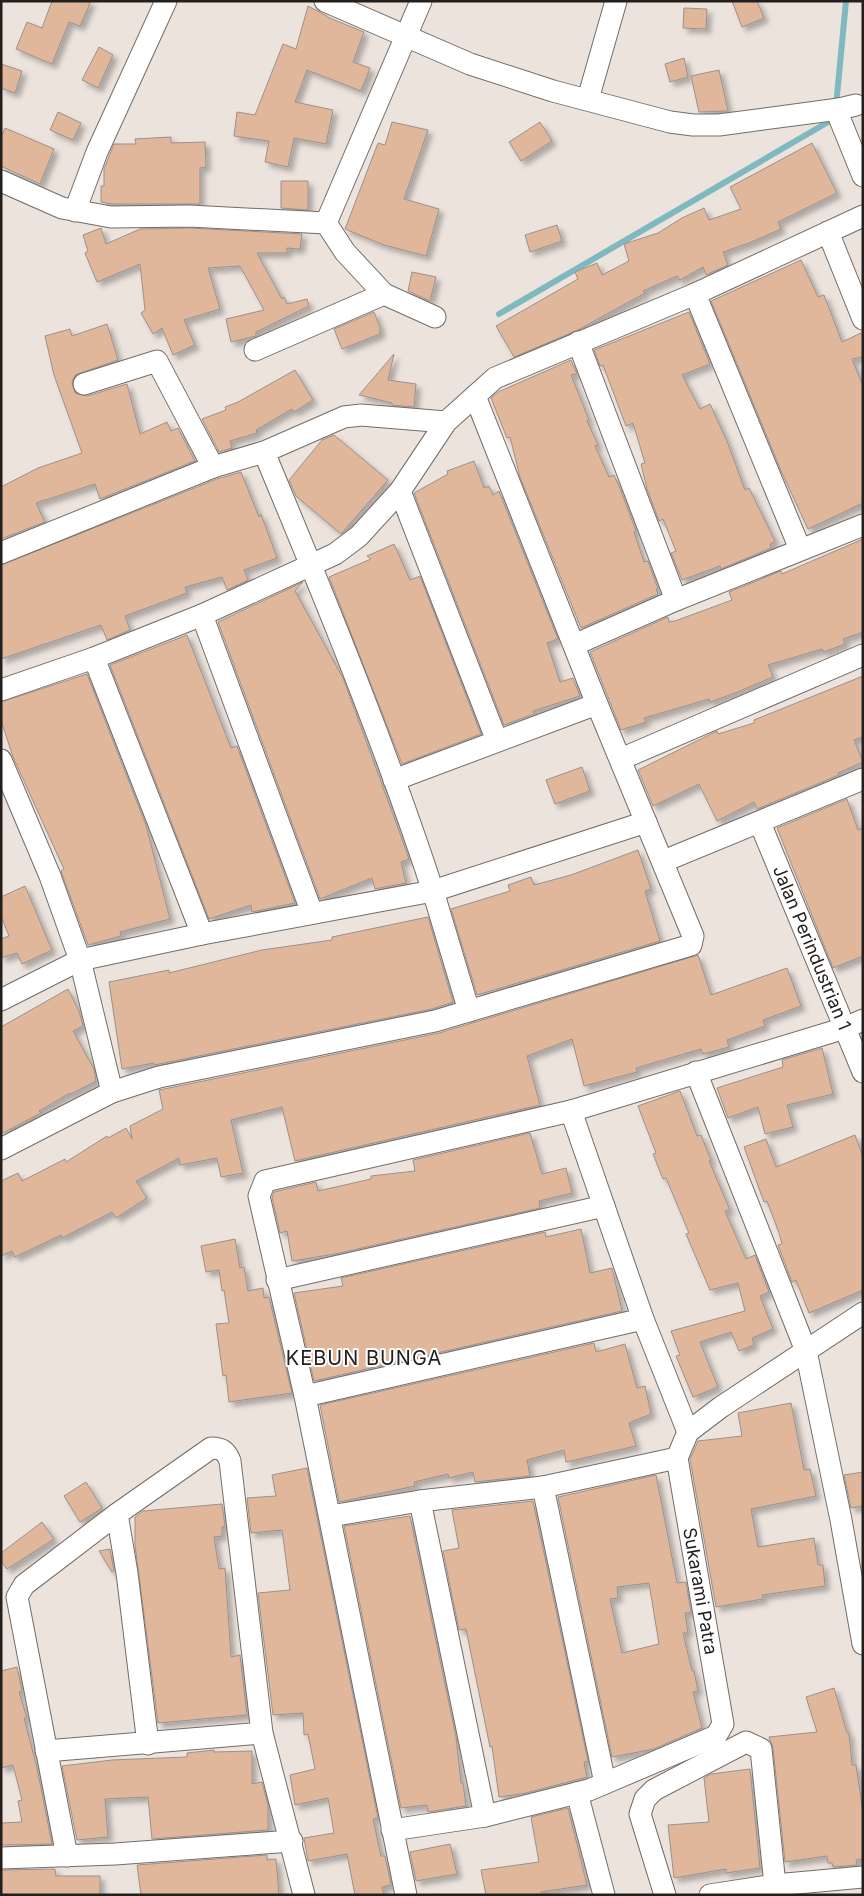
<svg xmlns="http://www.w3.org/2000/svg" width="864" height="1896" viewBox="0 0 864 1896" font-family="Inter,sans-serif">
<defs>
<filter id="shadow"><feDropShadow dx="4.5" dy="4.5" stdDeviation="2.5" flood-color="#0004"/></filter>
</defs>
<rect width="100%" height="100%" fill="#ece3dd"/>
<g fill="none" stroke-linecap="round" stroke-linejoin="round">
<path stroke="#7eb9c0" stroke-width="6" d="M 836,106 L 846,1
M 499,314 L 835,118"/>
</g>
<path fill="#e1b79c" stroke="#9a918c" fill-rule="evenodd" filter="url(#shadow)" d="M 52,1 L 91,1 L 80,26 L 69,22 L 52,64 L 16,49 L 27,22 L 42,28 Z
M 732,1 L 757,1 L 764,18 L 742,27 Z
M 308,6 L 327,16 L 327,17 L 364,32 L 353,62 L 370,68 L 361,91 L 307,70 L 295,102 L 333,110 L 326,144 L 294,138 L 288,167 L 265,162 L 269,141 L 234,136 L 237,112 L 255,115 L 283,44 L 296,49 Z
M 684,8 L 707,9 L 706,29 L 683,28 Z
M 99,47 L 113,55 L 98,88 L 82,80 Z
M 684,58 L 688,77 L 670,82 L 665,64 Z
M 1,64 L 22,71 L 15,93 L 1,88 Z
M 719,70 L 728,111 L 699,112 L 691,76 Z
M 58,112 L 81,123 L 73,140 L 50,130 Z
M 392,122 L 428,130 L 404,199 L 439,209 L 426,256 L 384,245 L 345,229 L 378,143 L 385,145 Z
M 540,122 L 552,141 L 521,161 L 509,142 Z
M 5,128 L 54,149 L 40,184 L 1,166 L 1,137 Z
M 171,137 L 171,143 L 205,142 L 206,167 L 200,168 L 200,204 L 112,204 L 101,202 L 101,186 L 104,186 L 104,169 L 114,144 L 136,144 L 135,139 Z
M 812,143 L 837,193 L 778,222 L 781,229 L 749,243 L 723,252 L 728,265 L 706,275 L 703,267 L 680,280 L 677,276 L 643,291 L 645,293 L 578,330 L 514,357 L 496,326 L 578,279 L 575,272 L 597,263 L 602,275 L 629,261 L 624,244 L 658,233 L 682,218 L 704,208 L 709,220 L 741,209 L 730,187 Z
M 281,181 L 308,181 L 308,210 L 281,208 Z
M 557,225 L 562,241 L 530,252 L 525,235 Z
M 101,228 L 106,244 L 140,229 L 189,228 L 302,234 L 300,249 L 287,248 L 287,253 L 257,253 L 282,299 L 284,297 L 287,304 L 307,299 L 309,306 L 256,332 L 256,336 L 231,342 L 226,319 L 264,310 L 240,266 L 208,268 L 220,309 L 184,320 L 195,345 L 173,355 L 162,328 L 153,334 L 141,313 L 145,310 L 140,264 L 97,282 L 85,253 L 88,251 L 83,235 Z
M 801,260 L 818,297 L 824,295 L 842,342 L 863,332 L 863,357 L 852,359 L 863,386 L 863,503 L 808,529 L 782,473 L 711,301 Z
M 412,272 L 436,277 L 430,301 L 408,291 Z
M 374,312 L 380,327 L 380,334 L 342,349 L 334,329 Z
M 689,312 L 710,364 L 682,375 L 700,409 L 710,404 L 727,441 L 745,490 L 749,488 L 775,541 L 770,544 L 771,548 L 721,569 L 720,566 L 682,580 L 671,553 L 676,551 L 663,519 L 659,521 L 647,489 L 641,464 L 645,463 L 633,423 L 626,426 L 603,365 L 600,366 L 594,350 Z
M 107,324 L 118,360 L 75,375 L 72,382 L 75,393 L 87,396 L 127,384 L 140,434 L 167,422 L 171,431 L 178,428 L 195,461 L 100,499 L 95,484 L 36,503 L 45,522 L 1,539 L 1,487 L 38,468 L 82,453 L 54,375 L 45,336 L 70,329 L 72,336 Z
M 394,354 L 388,380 L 416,384 L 414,407 L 392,405 L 392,403 L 359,395 Z
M 571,360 L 577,374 L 571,375 L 589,420 L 587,421 L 598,445 L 595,446 L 609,477 L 614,475 L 621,491 L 636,531 L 634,532 L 644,562 L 648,561 L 658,589 L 656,589 L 658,594 L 581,628 L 520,477 L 510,437 L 507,438 L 491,398 L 498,392 Z
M 295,370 L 313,400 L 294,412 L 292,409 L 256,430 L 257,433 L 230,441 L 232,448 L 219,452 L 202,419 L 226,410 L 225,407 L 238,402 Z
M 334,435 L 388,480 L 341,534 L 296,496 L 289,480 L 322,440 Z
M 474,461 L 484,488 L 489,486 L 493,495 L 499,491 L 558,639 L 547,643 L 560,682 L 573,678 L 580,696 L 533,711 L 534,714 L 504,725 L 414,493 L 448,474 L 447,471 Z
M 241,472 L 259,517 L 261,514 L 277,558 L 244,570 L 248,580 L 227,590 L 222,577 L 185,587 L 187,593 L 125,616 L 130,630 L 107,640 L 101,625 L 1,659 L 1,565 L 217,479 Z
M 863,539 L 863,632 L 843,639 L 845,644 L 824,652 L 822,649 L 768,665 L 773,677 L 735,693 L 710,702 L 709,699 L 644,718 L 646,722 L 621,730 L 590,652 L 668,617 L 669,622 L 675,621 L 732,600 L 729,592 L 781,571 L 782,574 Z
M 394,544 L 410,580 L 420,576 L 481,734 L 402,764 L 329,577 L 371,559 L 367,556 Z
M 303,582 L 295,591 L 343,678 L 402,839 L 409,859 L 401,862 L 406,883 L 375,889 L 372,878 L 320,899 L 218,622 Z
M 187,635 L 231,748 L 237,746 L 295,903 L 252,912 L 251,905 L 209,919 L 110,665 Z
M 87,674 L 146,825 L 170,919 L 120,932 L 121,936 L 88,945 L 61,871 L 64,869 L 13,757 L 1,720 L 1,702 Z
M 863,676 L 863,737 L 854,740 L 863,762 L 838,773 L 839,775 L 757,809 L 754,802 L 717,821 L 699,784 L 653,806 L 638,770 L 717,731 L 718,734 L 754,723 L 754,720 Z
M 582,767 L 590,791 L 555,804 L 546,780 Z
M 847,799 L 858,830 L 863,828 L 863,956 L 833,968 L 777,828 Z
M 638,850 L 651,889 L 645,891 L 660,941 L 477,995 L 451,909 L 510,891 L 508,885 L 531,877 L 534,885 L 571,875 Z
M 25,886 L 52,950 L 22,964 L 17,953 L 1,958 L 1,939 L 9,936 L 1,916 L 1,897 Z
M 428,917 L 453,1002 L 432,1009 L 154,1065 L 154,1063 L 122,1069 L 109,982 L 169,970 L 169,973 L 262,950 L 332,940 L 332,937 Z
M 698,955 L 711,995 L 787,968 L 801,1006 L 763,1020 L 765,1026 L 727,1040 L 729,1047 L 703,1054 L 701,1049 L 636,1068 L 637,1072 L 584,1086 L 572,1039 L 527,1056 L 540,1105 L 295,1161 L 282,1107 L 231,1120 L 243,1173 L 221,1177 L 217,1158 L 180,1165 L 179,1158 L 136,1181 L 147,1198 L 116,1218 L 112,1212 L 62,1238 L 61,1235 L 15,1257 L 12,1251 L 1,1256 L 1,1181 L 18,1173 L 22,1181 L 65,1159 L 66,1162 L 107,1136 L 108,1138 L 126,1128 L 132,1139 L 130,1126 L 163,1109 L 159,1090 L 439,1033 Z
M 68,989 L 79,1011 L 83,1026 L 73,1031 L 94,1069 L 96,1081 L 71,1094 L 70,1093 L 39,1111 L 41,1113 L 1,1134 L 1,1027 Z
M 822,1048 L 833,1094 L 787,1105 L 793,1127 L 765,1134 L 758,1107 L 728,1118 L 717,1088 L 783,1067 L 782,1060 Z
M 680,1091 L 697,1136 L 701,1135 L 711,1160 L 709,1161 L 730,1210 L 725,1211 L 746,1259 L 755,1255 L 769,1292 L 760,1296 L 773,1329 L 752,1338 L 754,1345 L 739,1351 L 731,1332 L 700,1342 L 718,1387 L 693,1397 L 676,1356 L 680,1355 L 671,1331 L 745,1311 L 738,1283 L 710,1290 L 686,1234 L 689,1233 L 666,1178 L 663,1179 L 653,1154 L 656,1153 L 638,1106 Z
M 530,1133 L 542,1174 L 566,1168 L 572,1193 L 539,1201 L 540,1208 L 335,1254 L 292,1261 L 287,1231 L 280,1233 L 272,1197 L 274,1192 L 316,1182 L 318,1191 L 371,1179 L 371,1176 L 415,1171 L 413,1160 Z
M 855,1135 L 863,1157 L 863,1290 L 809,1313 L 796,1280 L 792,1282 L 778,1245 L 782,1244 L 779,1233 L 767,1201 L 764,1202 L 744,1147 L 766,1139 L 776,1167 Z
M 581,1229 L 590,1273 L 612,1268 L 622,1311 L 314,1381 L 294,1293 L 343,1286 L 341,1278 L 545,1232 L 546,1237 Z
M 235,1239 L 240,1268 L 244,1267 L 248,1291 L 263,1288 L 264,1298 L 269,1297 L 292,1393 L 229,1402 L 226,1375 L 223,1376 L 216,1324 L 229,1323 L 224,1290 L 222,1291 L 219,1270 L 206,1272 L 201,1246 Z
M 594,1343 L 596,1352 L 625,1344 L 637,1388 L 645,1386 L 651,1414 L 629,1423 L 636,1446 L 566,1462 L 564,1450 L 527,1460 L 530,1476 L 475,1482 L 473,1472 L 449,1478 L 448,1474 L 414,1482 L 415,1486 L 339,1502 L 320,1405 Z
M 791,1403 L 804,1470 L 810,1469 L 816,1496 L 751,1509 L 758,1547 L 814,1538 L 818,1565 L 823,1565 L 825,1586 L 762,1595 L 763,1599 L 716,1607 L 690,1459 L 698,1441 L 742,1436 L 738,1413 Z
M 307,1468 L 378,1818 L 373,1819 L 381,1856 L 385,1856 L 391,1885 L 382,1887 L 384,1895 L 355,1895 L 347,1854 L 308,1861 L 304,1838 L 334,1833 L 328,1798 L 295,1805 L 290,1775 L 315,1769 L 308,1734 L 304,1735 L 303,1713 L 273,1715 L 258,1593 L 290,1590 L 282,1530 L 251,1533 L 247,1498 L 276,1496 L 272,1475 Z
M 863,1472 L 863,1506 L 851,1508 L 844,1475 Z
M 656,1475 L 677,1583 L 686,1582 L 691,1612 L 685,1613 L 688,1633 L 683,1633 L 692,1671 L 694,1671 L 698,1691 L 693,1692 L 702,1728 L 654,1749 L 612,1757 L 558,1497 ZM 649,1583 L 659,1644 L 622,1653 L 610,1599 L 618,1598 L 617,1587 Z
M 86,1482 L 102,1508 L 80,1522 L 64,1496 Z
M 533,1501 L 588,1761 L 584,1762 L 587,1777 L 526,1793 L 499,1797 L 492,1746 L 490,1747 L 466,1629 L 459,1630 L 443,1551 L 459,1548 L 452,1510 Z
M 222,1504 L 225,1526 L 222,1527 L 222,1536 L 214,1537 L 219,1569 L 225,1568 L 231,1657 L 240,1655 L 247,1715 L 158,1723 L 135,1545 L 135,1517 L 143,1511 Z
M 410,1516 L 456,1737 L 461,1783 L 463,1783 L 466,1806 L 428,1812 L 427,1805 L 401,1808 L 344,1526 Z
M 42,1522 L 54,1539 L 7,1569 L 1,1561 L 1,1553 Z
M 110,1549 L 114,1571 L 112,1572 L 99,1551 Z
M 17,1667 L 22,1691 L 19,1692 L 27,1718 L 24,1718 L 37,1768 L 52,1844 L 1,1845 L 1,1823 L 22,1822 L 18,1801 L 22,1800 L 13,1765 L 1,1768 L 1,1671 Z
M 834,1688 L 847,1733 L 849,1733 L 852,1765 L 856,1765 L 863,1812 L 863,1859 L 856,1860 L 857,1865 L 833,1867 L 832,1863 L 828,1863 L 827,1856 L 785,1862 L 773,1748 L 769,1737 L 817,1732 L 806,1697 Z
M 214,1750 L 214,1752 L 252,1751 L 252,1784 L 262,1782 L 268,1805 L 268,1830 L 152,1839 L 148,1797 L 105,1799 L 108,1837 L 77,1840 L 62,1766 L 112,1760 L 187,1757 L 187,1753 Z
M 750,1769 L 760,1868 L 726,1873 L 726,1869 L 674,1878 L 668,1825 L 709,1822 L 704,1778 L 711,1774 Z
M 568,1808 L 587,1885 L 541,1892 L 541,1895 L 486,1895 L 481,1870 L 539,1862 L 531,1817 Z
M 450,1844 L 457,1874 L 416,1881 L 410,1852 Z
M 267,1855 L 267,1860 L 276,1859 L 279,1895 L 141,1895 L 137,1865 Z
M 55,1869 L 56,1876 L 100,1876 L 100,1895 L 1,1895 L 1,1870 Z"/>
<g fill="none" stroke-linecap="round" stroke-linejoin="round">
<defs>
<g id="street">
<path d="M 325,1 L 470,64 L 553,91 L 670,122 L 693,125 L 719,125 L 839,109 L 856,105"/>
<path d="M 588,99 L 616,1"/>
<path d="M 839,109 L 839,117 L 863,176"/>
<path d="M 1,181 L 62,208 L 111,217 L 189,216 L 326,223 L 421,1"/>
<path d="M 75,211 L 97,152 L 166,1"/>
<path d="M 326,223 L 345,252 L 384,294 L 435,317"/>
<path d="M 828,232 L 863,319"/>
<path d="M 695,294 L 800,549"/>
<path d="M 578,342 L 676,600"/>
<path d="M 255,350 L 384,294"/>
<path d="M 84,384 L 157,361 L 213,467"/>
<path d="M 264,452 C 324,596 384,742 433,891 C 445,931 457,971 469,1011"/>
<path d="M 400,491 L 497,741"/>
<path d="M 1,553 L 213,467 L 264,452 L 344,417 L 361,415 L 446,422"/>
<path d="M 202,615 L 312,913"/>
<path d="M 574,645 L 676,600 L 863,525"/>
<path d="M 94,658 L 202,934"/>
<path d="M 1,690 L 94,658 L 202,615 L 335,554 L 359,536 L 400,491 L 446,422 L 495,378 L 695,294 L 863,216"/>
<path d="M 621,759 L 863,655"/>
<path d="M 1,760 L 50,876 L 80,960 L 112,1092"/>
<path d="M 394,780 L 597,704"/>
<path id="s1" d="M 760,823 L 863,1072"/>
<path d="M 664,861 L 863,779"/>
<path d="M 1,1000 L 80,960 L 202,934 L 433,891 L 646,822"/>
<path d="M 696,1072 L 806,1351 L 841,1520 L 863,1644"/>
<path d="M 571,1111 L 643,1319 L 688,1432"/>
<path d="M 1,1149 L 112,1092 L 159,1077 L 435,1021 L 691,945 L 693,936 L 597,704 L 475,396"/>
<path d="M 277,1280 L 604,1206"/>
<path d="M 305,1396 L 643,1319"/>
<path d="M 543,1487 L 605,1783"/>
<path d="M 420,1501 L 485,1816"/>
<path d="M 117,1514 L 127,1573 L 148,1744"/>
<path d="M 330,1516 L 420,1501 L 543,1487 L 677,1458 L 688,1432 L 721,1407 L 863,1313"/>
<path d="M 46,1751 L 262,1733"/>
<path d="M 577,1793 L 604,1895"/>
<path d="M 392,1830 L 485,1816 L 589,1790 L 716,1736 L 723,1724 L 677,1458"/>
<path d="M 67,1856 L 17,1597 L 24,1585 L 117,1514 L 211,1448 C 222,1448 226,1451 230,1461 L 262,1733 L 304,1895"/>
<path d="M 1,1858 L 115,1854 L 292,1841"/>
<path d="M 406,1895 L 305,1396 L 259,1196 L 265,1181 L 571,1111 L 845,1028 L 863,1020"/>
<path d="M 665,1895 L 640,1814 L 645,1799 L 654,1790 L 746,1742 L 761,1749 L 775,1885"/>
<path d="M 710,1895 L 775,1885 L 863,1877"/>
</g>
</defs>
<use href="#street" stroke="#746c67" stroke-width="23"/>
<use href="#street" stroke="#fff" stroke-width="21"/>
</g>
<g text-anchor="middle" stroke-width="4" stroke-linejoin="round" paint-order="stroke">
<g font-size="18" fill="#221f1d" stroke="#fff">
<text dy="6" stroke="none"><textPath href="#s1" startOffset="135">Jalan Perindustrian 1</textPath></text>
<text transform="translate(700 1591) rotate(80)" y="6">Sukarami Patra</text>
</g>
<g font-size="20" letter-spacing="1" fill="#221f1d" stroke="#fff">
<text x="364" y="1365">KEBUN BUNGA</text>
</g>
</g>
<rect width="864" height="1896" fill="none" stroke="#221f1d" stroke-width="5"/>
</svg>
